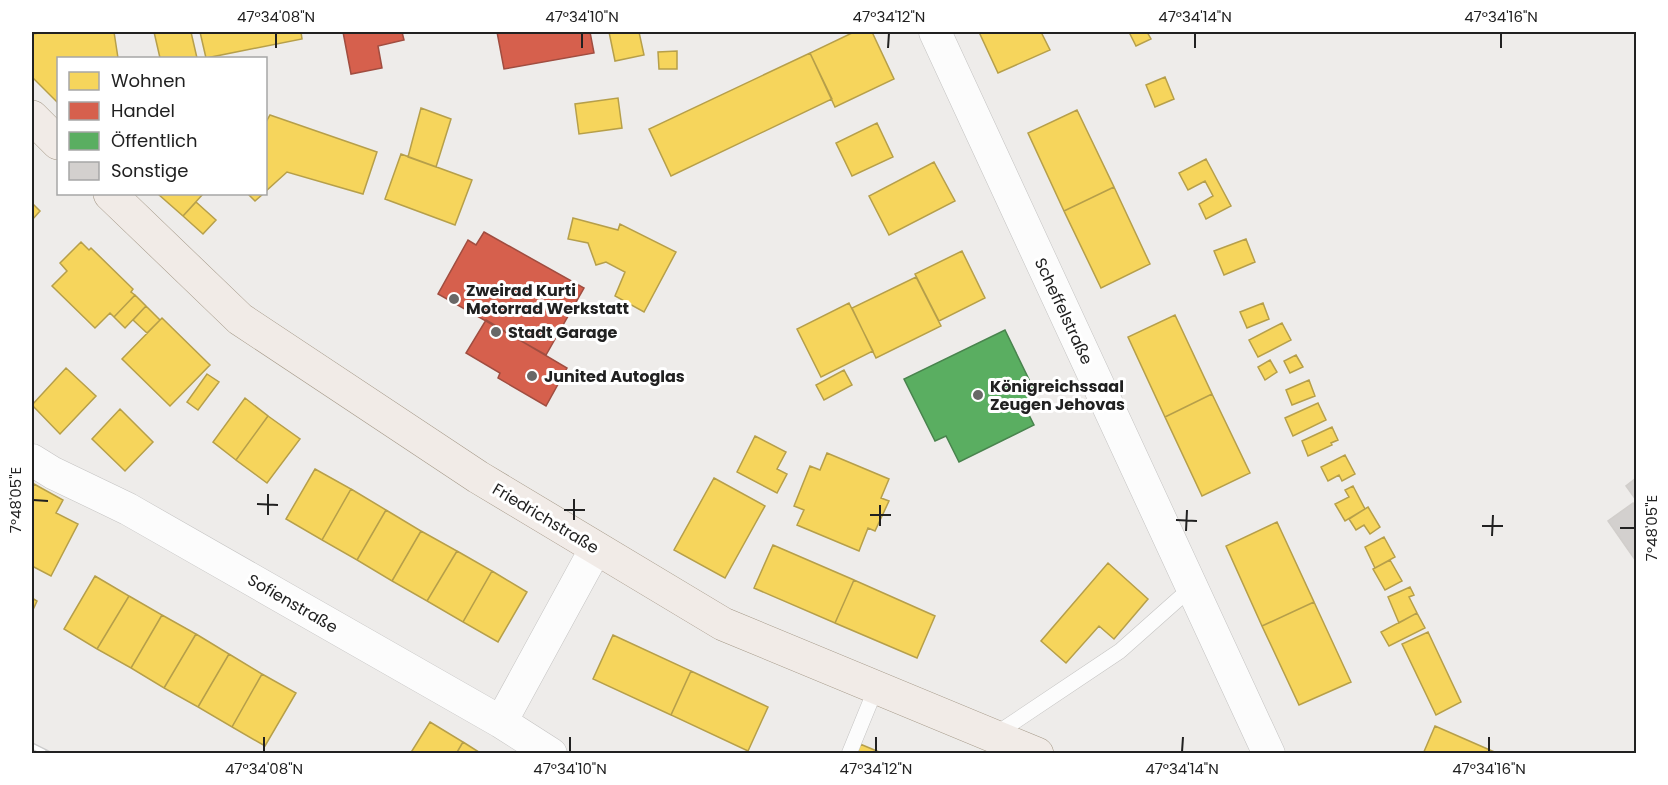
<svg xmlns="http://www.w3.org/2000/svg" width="1668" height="785" viewBox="0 0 1668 785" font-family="Poppins,sans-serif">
<rect width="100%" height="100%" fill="#eeecea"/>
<path fill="#f6d55c" stroke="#b69f4a" stroke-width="1.5" d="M 46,32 L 114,32 L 118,58 L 58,58 L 58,103 L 32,77 L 32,34 Z
M 154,32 L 191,32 L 197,58 L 160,58 Z
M 200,32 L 301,32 L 302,39 L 206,58 Z
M 609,32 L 639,32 L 644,55 L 615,61 Z
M 854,32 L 872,32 L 894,79 L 835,107 L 810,53 Z
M 979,32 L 1041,32 L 1050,50 L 998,73 Z
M 1129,32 L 1147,32 L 1151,39 L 1136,46 Z
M 677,51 L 677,69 L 659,69 L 658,52 Z
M 810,53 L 832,99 L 671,176 L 649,129 Z
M 1165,77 L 1174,99 L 1155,107 L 1146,85 Z
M 618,98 L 622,128 L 579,134 L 575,104 Z
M 421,108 L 451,119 L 436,167 L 408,157 Z
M 1077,110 L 1114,187 L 1064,211 L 1028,133 Z
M 270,115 L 377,152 L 363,194 L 287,172 L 266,191 L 266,122 Z
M 877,123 L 893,157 L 852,176 L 836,143 Z
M 401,154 L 472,180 L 455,225 L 385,199 Z
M 1206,159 L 1231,206 L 1206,219 L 1199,204 L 1213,196 L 1205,181 L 1188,190 L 1179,173 Z
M 934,162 L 955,201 L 889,235 L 869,196 Z
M 1114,187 L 1150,264 L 1101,288 L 1064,211 Z
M 158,194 L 203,194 L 183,216 Z
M 248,194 L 263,194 L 255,201 Z
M 196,202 L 216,220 L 203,234 L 183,216 Z
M 32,203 L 40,211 L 32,220 Z
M 573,218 L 618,230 L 620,224 L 676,252 L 644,312 L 615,296 L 625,272 L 606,262 L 596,265 L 588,243 L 568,239 Z
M 1246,239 L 1255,262 L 1224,275 L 1214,251 Z
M 81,242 L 89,250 L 91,248 L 133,289 L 131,292 L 135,295 L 114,317 L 110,313 L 95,328 L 52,286 L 67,271 L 60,263 Z
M 962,251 L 985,298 L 939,321 L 915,274 Z
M 916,277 L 941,326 L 876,358 L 852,308 Z
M 135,295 L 146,306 L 125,328 L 114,317 Z
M 849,303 L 873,351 L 821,377 L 797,329 Z
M 1263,303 L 1269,319 L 1247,328 L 1240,312 Z
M 146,306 L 160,320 L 147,333 L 133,320 Z
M 1175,315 L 1212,394 L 1165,417 L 1128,337 Z
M 162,318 L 210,365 L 170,406 L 122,359 Z
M 1282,323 L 1291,340 L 1258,357 L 1249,340 Z
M 1296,355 L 1303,367 L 1290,373 L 1284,361 Z
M 1270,360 L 1277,372 L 1265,380 L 1258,367 Z
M 66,368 L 96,396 L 60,434 L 32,405 Z
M 844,370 L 852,385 L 824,400 L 816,385 Z
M 207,374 L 219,382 L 198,410 L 187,402 Z
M 1309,380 L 1315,396 L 1292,405 L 1286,390 Z
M 1212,394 L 1250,473 L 1202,496 L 1165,417 Z
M 245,398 L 268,416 L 236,460 L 213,442 Z
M 1318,403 L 1326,420 L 1293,436 L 1285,418 Z
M 120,409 L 153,442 L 125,471 L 92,439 Z
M 268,416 L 300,439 L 267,483 L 236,460 Z
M 1332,427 L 1338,440 L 1331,443 L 1332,445 L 1308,456 L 1302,441 Z
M 755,436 L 786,452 L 777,469 L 787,474 L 777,493 L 737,472 Z
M 827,453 L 889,479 L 881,498 L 889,501 L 875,531 L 868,528 L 859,551 L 797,525 L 804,510 L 794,506 L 810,466 L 820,470 Z
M 1345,455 L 1355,474 L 1342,481 L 1339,475 L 1328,481 L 1321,467 Z
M 315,469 L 351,489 L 322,540 L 286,519 Z
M 714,478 L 765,506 L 725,578 L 674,550 Z
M 34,484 L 63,500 L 56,513 L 78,524 L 51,576 L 32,566 L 32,489 Z
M 1353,486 L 1365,509 L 1345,521 L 1335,504 L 1349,497 L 1345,490 Z
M 351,489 L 386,510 L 357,560 L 322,540 Z
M 1368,507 L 1380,527 L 1370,534 L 1364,525 L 1356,530 L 1349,519 Z
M 386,510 L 421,531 L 392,581 L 357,560 Z
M 1277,522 L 1314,602 L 1262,626 L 1226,546 Z
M 421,531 L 457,551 L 427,601 L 392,581 Z
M 1384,537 L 1395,557 L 1375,568 L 1365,547 Z
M 773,545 L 854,580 L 835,623 L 754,588 Z
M 457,551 L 492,571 L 463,622 L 427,601 Z
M 1390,560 L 1402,581 L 1385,590 L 1373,569 Z
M 1108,563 L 1148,599 L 1114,639 L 1099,626 L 1066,663 L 1041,641 Z
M 492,571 L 527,592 L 498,642 L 463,622 Z
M 95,576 L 129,596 L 97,649 L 64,629 Z
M 854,580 L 935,616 L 917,658 L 835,623 Z
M 1410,587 L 1414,595 L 1409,597 L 1417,613 L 1399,623 L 1388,597 Z
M 129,596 L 162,615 L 131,668 L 97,649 Z
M 32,598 L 37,601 L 32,612 Z
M 1314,602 L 1351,682 L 1299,705 L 1262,626 Z
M 1417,613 L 1425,628 L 1389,646 L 1381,632 Z
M 162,615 L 196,634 L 164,688 L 131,668 Z
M 1428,632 L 1461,702 L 1436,715 L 1402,644 Z
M 196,634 L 229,654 L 198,707 L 164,688 Z
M 613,635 L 691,671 L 671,715 L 593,679 Z
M 229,654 L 262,674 L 232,727 L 198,707 Z
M 691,671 L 768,707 L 748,751 L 671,715 Z
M 262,674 L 296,693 L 265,746 L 232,727 Z
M 430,722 L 463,742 L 456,754 L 410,754 Z
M 1435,726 L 1499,754 L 1423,754 Z
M 463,742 L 482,754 L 456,754 Z
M 860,744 L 884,754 L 856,754 Z"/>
<path fill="#d6604d" stroke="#a04d40" stroke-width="1.5" d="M 343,32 L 402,32 L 404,40 L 378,46 L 382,68 L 351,74 Z
M 497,32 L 590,32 L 594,53 L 504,69 Z
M 484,232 L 584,288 L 546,355 L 438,294 L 468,240 L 476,245 Z
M 486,320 L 567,368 L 546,406 L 498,378 L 500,373 L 466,353 Z"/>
<path fill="#5aae61" stroke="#49844e" stroke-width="1.5" d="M 1005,330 L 1037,396 L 1023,403 L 1034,425 L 959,462 L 946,436 L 935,441 L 904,379 Z"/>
<path fill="#d3d0ce" stroke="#d1cecb" stroke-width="1.5" d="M 1636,478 L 1636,500 L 1626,486 Z
M 1633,503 L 1636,508 L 1636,561 L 1608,521 Z"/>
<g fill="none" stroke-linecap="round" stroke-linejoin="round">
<defs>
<path id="lane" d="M 993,736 L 1120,651 L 1192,587
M 849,754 L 876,688"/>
<path id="street" d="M 935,32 L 1269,754
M 32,460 L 53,473 L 128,509 L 501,722 L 551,754
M 501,722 L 596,548"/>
<path id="primary" d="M 32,117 L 58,143
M 110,194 L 240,319 L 478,477 L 723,624 L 1037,754"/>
</defs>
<use href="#lane" stroke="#c4c3c2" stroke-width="16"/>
<use href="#street" stroke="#c4c3c2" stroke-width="33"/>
<use href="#primary" stroke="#a49887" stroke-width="34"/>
<use href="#lane" stroke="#fcfcfc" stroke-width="15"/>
<use href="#street" stroke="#fcfcfc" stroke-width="32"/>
<use href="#primary" stroke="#f1ebe7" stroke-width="33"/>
<defs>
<path id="rail" d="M 32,746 L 48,754"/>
</defs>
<use href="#rail" stroke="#cbcbcb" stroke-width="7"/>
<use href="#rail" stroke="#fff" stroke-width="4.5" stroke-dasharray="14" stroke-linecap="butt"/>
</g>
<path fill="none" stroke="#212121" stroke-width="2" d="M 276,48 L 276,33M 582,48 L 582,33M 888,48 L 889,33M 1195,48 L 1195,33M 1501,48 L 1501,33M 33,500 L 48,501M 257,504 L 278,505M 564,510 L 585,510M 268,515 L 268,494M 870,515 L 891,515M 574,520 L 574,499M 1176,520 L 1197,521M 880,526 L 880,505M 1482,526 L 1503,526M 1620,528 L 1635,528M 1186,531 L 1187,510M 1492,536 L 1493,515M 264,752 L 264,737M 570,752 L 570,737M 876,752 L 876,737M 1182,752 L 1183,737M 1489,752 L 1489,737"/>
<g fill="#696867" stroke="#fff" stroke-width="2">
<circle cx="454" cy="299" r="6"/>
<circle cx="496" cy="332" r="6"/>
<circle cx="532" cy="376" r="6"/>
<circle cx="978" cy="395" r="6"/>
</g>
<g text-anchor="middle" stroke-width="6" stroke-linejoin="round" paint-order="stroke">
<g font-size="16" font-weight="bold" fill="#212121" stroke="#fff" text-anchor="start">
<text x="466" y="296">Zweirad Kurti<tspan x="466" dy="18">Motorrad Werkstatt</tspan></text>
<text x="508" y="338">Stadt Garage</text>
<text x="544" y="382">Junited Autoglas</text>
<text x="990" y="392">Königreichssaal<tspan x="990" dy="18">Zeugen Jehovas</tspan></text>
</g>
<g font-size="16" fill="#212121" stroke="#fff">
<text transform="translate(1064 311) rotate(65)" y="6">Scheffelstraße</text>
<text transform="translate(546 518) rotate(31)" y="6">Friedrichstraße</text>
<text transform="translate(293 603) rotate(30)" y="6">Sofienstraße</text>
</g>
</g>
<rect width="1668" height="785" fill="none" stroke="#ffffff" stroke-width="66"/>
<rect x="57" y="57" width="210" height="138" fill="#ffffff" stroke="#a6a6a6" stroke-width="1.5"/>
<rect x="69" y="72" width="30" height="18" fill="#f6d55c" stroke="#a6a6a6" stroke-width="1.5"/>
<text x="111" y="87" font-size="18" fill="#212121">Wohnen</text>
<rect x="69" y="102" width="30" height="18" fill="#d6604d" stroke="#a6a6a6" stroke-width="1.5"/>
<text x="111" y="117" font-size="18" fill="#212121">Handel</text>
<rect x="69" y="132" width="30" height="18" fill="#5aae61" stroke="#a6a6a6" stroke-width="1.5"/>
<text x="111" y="147" font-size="18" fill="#212121">Öffentlich</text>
<rect x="69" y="162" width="30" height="18" fill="#d3d0ce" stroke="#a6a6a6" stroke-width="1.5"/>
<text x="111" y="177" font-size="18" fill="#212121">Sonstige</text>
<rect x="33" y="33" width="1602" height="719" fill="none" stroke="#212121" stroke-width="2"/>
<g font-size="15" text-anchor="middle" fill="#212121">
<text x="276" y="22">47°34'08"N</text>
<text x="582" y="22">47°34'10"N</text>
<text x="889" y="22">47°34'12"N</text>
<text x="1195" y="22">47°34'14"N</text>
<text x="1501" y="22">47°34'16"N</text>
<text transform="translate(16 500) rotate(-90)" y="5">7°48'05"E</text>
<text transform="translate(1652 528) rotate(-90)" y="5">7°48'05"E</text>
<text x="264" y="774">47°34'08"N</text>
<text x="570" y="774">47°34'10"N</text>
<text x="876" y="774">47°34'12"N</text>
<text x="1182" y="774">47°34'14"N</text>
<text x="1489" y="774">47°34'16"N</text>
</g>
</svg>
